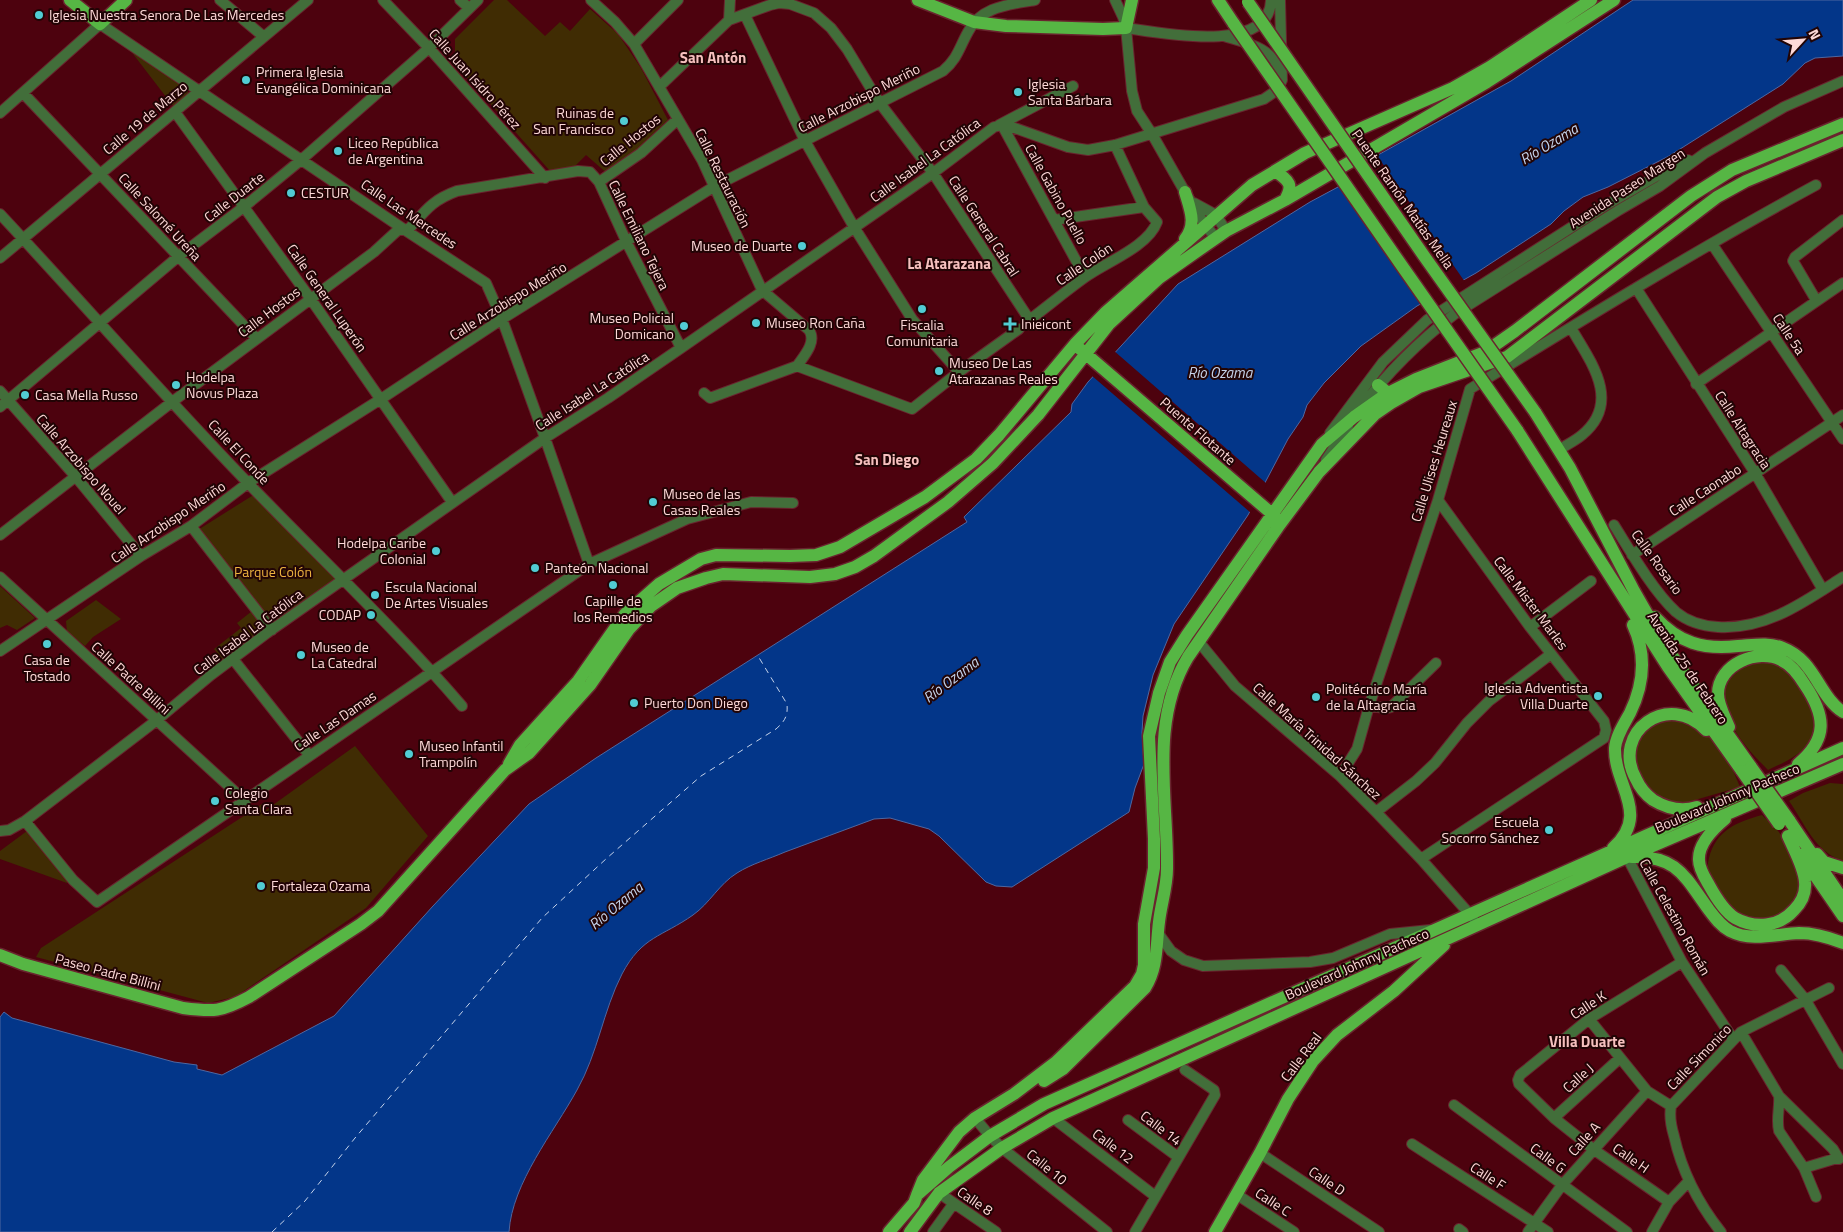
<svg xmlns="http://www.w3.org/2000/svg" width="1843" height="1232" viewBox="0 0 1843 1232" font-family="'Titillium Web',sans-serif">
<rect width="100%" height="100%" fill="#4d020e"/>
<path fill="#402c03" d="M 494,0 L 507,0 L 545,36 L 560,22 L 570,31 L 590,9 L 618,34 L 641,68 L 668,120 L 609,175 L 586,155 L 573,168 L 551,172 L 455,64 L 455,39 Z
M 130,50 L 188,89 L 188,94 L 173,106 Z
M 255,494 L 337,580 L 223,660 L 214,649 L 241,628 L 237,623 L 252,611 L 193,533 Z
M 0,586 L 35,618 L 17,630 L 7,625 L 0,628 Z
M 96,600 L 121,619 L 93,637 L 85,646 L 67,632 L 66,621 Z
M 1761,660 L 1784,665 C 1792,677 1805,690 1812,703 C 1815,710 1815,719 1814,726 C 1811,752 1789,760 1768,770 C 1734,736 1691,684 1761,660 Z
M 1669,718 L 1697,724 L 1719,748 L 1732,768 L 1740,787 L 1681,804 L 1666,802 L 1643,785 L 1635,756 L 1639,742 L 1647,730 L 1660,721 Z
M 355,746 L 428,836 L 366,908 L 235,997 L 208,1003 L 36,957 L 41,948 L 262,804 L 266,810 Z
M 1830,783 L 1843,784 L 1843,861 C 1815,852 1805,824 1789,801 L 1803,793 Z
M 1762,815 C 1767,820 1774,825 1778,831 C 1798,856 1816,902 1775,917 C 1762,921 1746,921 1734,914 C 1728,910 1723,899 1718,893 C 1711,882 1705,871 1709,858 C 1716,830 1737,822 1762,815 Z
M 27,831 L 69,879 L 67,883 L 0,859 L 0,851 Z"/>
<path fill="#033689" stroke="#4e67a1" d="M 1633,0 L 1843,0 L 1843,56 L 1815,58 L 1805,63 L 1783,84 L 1669,156 L 1608,187 L 1583,197 L 1564,211 L 1551,224 L 1476,273 L 1417,306 L 1361,346 L 1324,383 L 1307,405 L 1303,417 L 1288,439 L 1248,515 L 1174,624 L 1153,675 L 1143,716 L 1142,732 L 1144,764 L 1135,788 L 1129,812 L 1012,887 L 996,886 L 986,882 L 939,836 L 929,829 L 890,818 L 874,819 C 844,830 815,841 785,852 C 769,859 751,864 737,873 C 719,884 710,903 693,915 C 662,937 642,936 622,974 C 603,1011 598,1053 577,1090 C 554,1132 512,1183 509,1232 L 0,1232 L 0,1017 L 4,1012 L 12,1018 L 174,1062 L 197,1065 L 197,1069 L 222,1075 L 334,1016 L 433,906 L 529,804 L 596,758 L 967,522 L 964,517 L 1071,412 L 1072,404 L 1088,382 L 1178,284 L 1310,202 L 1338,187 L 1378,155 L 1511,81 Z"/>
<path fill="#4d020e" d="M 1376,154 L 1465,282 L 1422,306 L 1338,184 Z
M 1113,350 L 1267,484 L 1251,513 L 1091,375 Z"/>
<g fill="none" stroke-linecap="round" stroke-linejoin="round">
<path stroke="#c5d3eb" stroke-width="1" stroke-dasharray="6 5" stroke-linecap="butt" d="M 272,1232 L 305,1201 L 355,1138 L 542,918 L 607,858 L 701,776 L 776,729 C 785,721 788,716 787,704 L 758,656"/>
<defs>
<path id="minor" d="M 220,0 L 263,36
M 383,0 L 429,48 L 545,178
M 460,0 L 469,8
M 591,0 L 615,22 L 634,44 L 702,160 L 762,290 L 809,330 C 817,342 804,356 797,366
M 1115,0 L 1123,17 L 1126,28 L 1132,91 L 1137,111 L 1152,134 L 1185,192 L 1205,225 L 1216,238
M 745,15 L 805,141 L 854,227 L 912,319 L 959,372
M 729,20 L 730,0
M 1126,28 C 1161,33 1270,55 1271,0
M 1224,36 C 1246,43 1272,47 1280,72
M 634,44 L 678,0
M 659,87 L 729,20 L 770,5 L 779,3 L 790,4 L 814,13 L 831,28 L 847,49 L 879,102 L 933,173 L 1029,319 L 1032,318 C 1049,305 1066,291 1084,278 C 1104,263 1148,247 1157,222 L 1144,207 L 1054,220
M 23,93 L 256,338
M 175,112 L 310,298 L 452,502
M 0,113 L 100,24 L 405,230 L 486,283 L 502,319 L 545,438 L 589,564
M 999,125 L 1073,86
M 1002,125 L 1085,277
M 1115,145 L 1144,207
M 599,182 L 641,153 L 678,119
M 1194,203 L 1216,215 L 1226,231
M 0,214 C 83,303 163,395 248,483 C 319,557 395,628 462,706
M 1712,244 L 1843,439
M 0,258 L 308,0
M 1636,288 L 1755,473 L 1823,590
M 1816,300 L 1793,261 L 1795,257 L 1843,220
M 797,366 L 912,409 L 959,372 L 1019,329
M 1696,384 L 1843,283
M 0,391 L 76,477 L 141,556
M 704,393 L 710,398 L 797,366
M 0,407 L 179,256 L 245,206 L 301,160 L 429,48 L 478,0
M 1359,410 C 1387,373 1419,341 1456,313 L 1619,210 L 1660,186 L 1705,153 L 1784,107 L 1843,81
M 1330,433 L 1383,362 L 1427,320 L 1603,207 L 1674,166 L 1688,160
M 1559,450 C 1566,445 1575,441 1582,435 C 1622,402 1591,362 1571,328
M 1326,460 L 1348,426
M 1614,525 C 1630,551 1654,592 1676,612 C 1688,622 1703,626 1718,627 C 1766,630 1804,602 1843,577
M 191,526 L 272,630
M 0,535 L 172,402 L 374,252 L 398,230 L 408,230 C 425,211 432,200 457,191 L 578,171 L 590,172 L 599,182 L 627,243 L 681,348
M 1632,555 L 1843,415
M 0,577 L 244,800
M 1530,627 L 1591,581
M 1199,642 L 1235,686 L 1340,776 L 1376,812 L 1421,859 L 1473,918
M 0,651 L 141,556 L 191,526 L 248,483 L 381,399 L 502,319 L 715,186 L 943,71 C 958,58 959,48 968,32 C 981,6 1009,5 1035,0
M 233,659 L 309,755
M 1369,706 L 1386,708 L 1391,707 L 1436,663
M 1340,776 L 1357,749 L 1369,706 L 1438,500 L 1470,389 C 1584,319 1698,249 1816,185
M 1376,812 L 1416,781 L 1435,763 L 1467,723 L 1489,701 L 1551,654
M 25,821 L 73,880 L 97,902 L 589,564 L 687,519 L 751,502 L 793,503
M 0,831 L 9,830 L 25,821 L 157,720 L 211,675 L 267,633 L 545,438 L 608,398 L 681,348 L 933,173 L 994,127 L 1002,125 L 1009,126 L 1068,147 L 1088,150 L 1115,145 L 1264,99 L 1277,90 L 1282,80 L 1280,0
M 1627,857 L 1682,962 L 1733,1039
M 1421,859 L 1604,738 L 1606,730 L 1604,721 L 1530,627 L 1438,500
M 1158,933 L 1171,951 L 1184,960 L 1203,966 L 1310,962 L 1333,958 L 1390,934 L 1430,930
M 1781,970 L 1805,999 L 1843,1064
M 1589,1019 L 1647,1091 L 1671,1106
M 1741,1032 L 1779,1096 L 1833,1149 L 1839,1159 L 1834,1159 L 1804,1168
M 1779,1096 C 1780,1108 1776,1119 1779,1131 L 1804,1168 L 1816,1197
M 1454,1105 L 1627,1232
M 1671,1106 L 1741,1032 L 1829,988
M 1671,1106 C 1669,1117 1671,1126 1674,1136 C 1682,1172 1698,1203 1721,1232
M 975,1118 L 990,1136 L 1002,1148 L 1107,1232
M 1053,1118 L 1155,1196
M 1554,1118 L 1620,1058
M 1128,1120 L 1178,1157
M 1412,1144 L 1548,1232
M 1260,1153 L 1379,1232
M 939,1193 L 996,1232
M 1236,1194 L 1294,1232
M 1669,1202 L 1593,1149 L 1554,1118 L 1519,1084 L 1518,1080 L 1520,1075 L 1589,1019 L 1682,962
M 1459,1229 L 1463,1232
M 933,1232 L 954,1203
M 1135,1232 L 1215,1095 L 1214,1090 L 1185,1070
M 1528,1232 L 1562,1185 L 1647,1091
M 1652,1232 L 1669,1202 L 1688,1182"/>
<path id="major" d="M 70,0 L 100,24 L 126,0
M 918,0 L 974,22 L 1006,26 L 1103,29 L 1126,28 L 1132,0
M 1218,0 L 1234,24
M 1275,171 C 1289,181 1294,184 1285,200
M 1185,192 C 1190,209 1197,224 1185,239
M 1079,348 L 1278,519
M 1378,385 L 1388,393
M 1535,412 L 1570,468 L 1634,591 L 1666,647 L 1751,767
M 1517,430 L 1668,667 L 1742,771
M 1655,617 C 1679,643 1703,650 1738,646 C 1754,645 1768,642 1783,648 C 1815,660 1819,697 1843,712
M 1729,727 C 1725,717 1718,705 1718,694 C 1718,664 1758,648 1781,660 C 1792,665 1799,675 1805,685 C 1826,716 1828,739 1798,764
M 509,764 L 520,745 L 578,681 L 625,614 L 659,584 L 701,559 L 716,555 L 790,556 L 816,555 L 840,547 L 925,497 L 976,459 L 999,435 L 1075,344 L 1106,312 L 1252,185 L 1305,153 L 1453,88 L 1490,67 L 1591,0
M 1697,807 C 1681,812 1666,808 1653,800 C 1645,794 1640,788 1636,779 C 1610,732 1669,690 1706,730
M 1725,819 C 1713,829 1698,844 1699,860 C 1699,869 1705,878 1709,885 C 1715,896 1724,911 1735,918 C 1755,929 1779,927 1794,910 C 1801,903 1806,893 1805,882 C 1804,867 1794,850 1788,836
M 1789,820 L 1843,900
M 1613,848 C 1651,814 1614,786 1615,748 C 1616,736 1624,724 1630,713 C 1644,684 1647,655 1633,625
M 1817,854 L 1824,862 L 1843,868
M 1801,855 L 1843,916
M 1632,857 C 1677,855 1685,877 1709,910 C 1715,918 1721,926 1730,931 C 1751,942 1777,934 1799,933 C 1815,933 1828,937 1843,943
M 0,955 L 23,964 L 183,1008 C 214,1012 221,1012 249,997 L 361,924 L 378,911 L 505,770 L 529,753 L 590,685 L 629,629 L 651,606 L 677,588 L 706,578 L 723,574 L 810,577 L 835,574 L 855,567 L 874,556 L 948,502 L 993,463 L 1038,415 L 1109,324 L 1159,278 L 1183,261 L 1226,231 L 1285,200 L 1487,82 L 1614,0
M 1044,1081 L 1063,1069 L 1145,988 C 1158,967 1156,946 1159,922 C 1161,904 1167,887 1167,869 C 1168,798 1149,722 1188,657 L 1278,527 L 1319,472 L 1375,414 L 1391,403 L 1419,387 L 1507,357 L 1717,197 L 1746,181 L 1843,140
M 917,1195 L 923,1180 L 959,1132 L 975,1118 L 1014,1094 L 1056,1062 L 1135,986 L 1142,974 L 1144,965 L 1144,924 L 1154,868 L 1154,839 L 1149,736 L 1159,693 L 1170,662 L 1187,635 L 1322,444 L 1354,417 L 1388,393 L 1416,379 L 1485,352 L 1515,331 L 1691,196 L 1732,170 L 1843,124
M 889,1232 L 914,1203 L 917,1195 L 949,1167 L 990,1136 L 1044,1104 L 1843,748
M 910,1232 L 939,1193 L 1002,1148 L 1053,1118 L 1627,857 L 1843,764
M 1215,1232 L 1260,1153 L 1288,1099 L 1313,1061 L 1337,1035 L 1394,991 L 1444,945"/>
</defs>
<use href="#minor" stroke="#69242e" stroke-width="12"/>
<use href="#major" stroke="#69242e" stroke-width="15"/>
<use href="#minor" stroke="#426e3a" stroke-width="10"/>
<use href="#major" stroke="#56b644" stroke-width="12"/>
<defs>
<path id="major-bridge" d="M 1248,2 L 1424,256 L 1535,412
M 1234,24 L 1402,266 L 1517,430
M 1751,767 L 1789,820
M 1742,771 L 1779,824"/>
</defs>
<use href="#major-bridge" stroke="#69242e" stroke-width="15" stroke-linecap="butt"/>
<use href="#major-bridge" stroke="#56b644" stroke-width="12"/>
</g>
<g fill="#51ccd3" stroke="#210405" stroke-width="2">
<circle cx="39" cy="15" r="5"/>
<circle cx="246" cy="80" r="5"/>
<circle cx="1018" cy="92" r="5"/>
<circle cx="624" cy="121" r="5"/>
<circle cx="338" cy="151" r="5"/>
<circle cx="291" cy="193" r="5"/>
<circle cx="802" cy="246" r="5"/>
<circle cx="922" cy="309" r="5"/>
<circle cx="756" cy="323" r="5"/>
<path d="M1007.5 316.5h5v5h5v5h-5v5h-5v-5h-5v-5h5z"/>
<circle cx="684" cy="326" r="5"/>
<circle cx="939" cy="371" r="5"/>
<circle cx="176" cy="385" r="5"/>
<circle cx="25" cy="395" r="5"/>
<circle cx="653" cy="502" r="5"/>
<circle cx="436" cy="551" r="5"/>
<circle cx="535" cy="568" r="5"/>
<circle cx="613" cy="585" r="5"/>
<circle cx="375" cy="595" r="5"/>
<circle cx="371" cy="615" r="5"/>
<circle cx="47" cy="644" r="5"/>
<circle cx="301" cy="655" r="5"/>
<circle cx="1598" cy="696" r="5"/>
<circle cx="1316" cy="697" r="5"/>
<circle cx="634" cy="703" r="5"/>
<circle cx="409" cy="754" r="5"/>
<circle cx="215" cy="801" r="5"/>
<circle cx="1549" cy="830" r="5"/>
<circle cx="261" cy="886" r="5"/>
</g>
<g text-anchor="middle" stroke-width="4" stroke-linejoin="round" paint-order="stroke">
<g font-size="14" fill="#fed9d8" stroke="#210405" text-anchor="start">
<text x="49" y="20">Iglesia Nuestra Senora De Las Mercedes</text>
<text x="256" y="77">Primera Iglesia<tspan x="256" dy="16">Evangélica Dominicana</tspan></text>
<text x="1028" y="89">Iglesia<tspan x="1028" dy="16">Santa Bárbara</tspan></text>
<text x="614" y="118" text-anchor="end">Ruinas de<tspan x="614" dy="16">San Francisco</tspan></text>
<text x="348" y="148">Liceo República<tspan x="348" dy="16">de Argentina</tspan></text>
<text x="301" y="198">CESTUR</text>
<text x="792" y="251" text-anchor="end">Museo de Duarte</text>
<text x="674" y="323" text-anchor="end">Museo Policial<tspan x="674" dy="16">Domicano</tspan></text>
<text x="766" y="328">Museo Ron Caña</text>
<text x="1021" y="329">Inieicont</text>
<text x="922" y="330" text-anchor="middle">Fiscalia<tspan x="922" dy="16">Comunitaria</tspan></text>
<text x="949" y="368">Museo De Las<tspan x="949" dy="16">Atarazanas Reales</tspan></text>
<text x="186" y="382">Hodelpa<tspan x="186" dy="16">Novus Plaza</tspan></text>
<text x="35" y="400">Casa Mella Russo</text>
<text x="663" y="499">Museo de las<tspan x="663" dy="16">Casas Reales</tspan></text>
<text x="426" y="548" text-anchor="end">Hodelpa Caribe<tspan x="426" dy="16">Colonial</tspan></text>
<text x="545" y="573">Panteón Nacional</text>
<text x="385" y="592">Escula Nacional<tspan x="385" dy="16">De Artes Visuales</tspan></text>
<text x="613" y="606" text-anchor="middle">Capille de<tspan x="613" dy="16">los Remedios</tspan></text>
<text x="361" y="620" text-anchor="end">CODAP</text>
<text x="311" y="652">Museo de<tspan x="311" dy="16">La Catedral</tspan></text>
<text x="47" y="665" text-anchor="middle">Casa de<tspan x="47" dy="16">Tostado</tspan></text>
<text x="1588" y="693" text-anchor="end">Iglesia Adventista<tspan x="1588" dy="16">Villa Duarte</tspan></text>
<text x="1326" y="694">Politécnico María<tspan x="1326" dy="16">de la Altagracia</tspan></text>
<text x="644" y="708">Puerto Don Diego</text>
<text x="419" y="751">Museo Infantil<tspan x="419" dy="16">Trampolín</tspan></text>
<text x="225" y="798">Colegio<tspan x="225" dy="16">Santa Clara</tspan></text>
<text x="1539" y="827" text-anchor="end">Escuela<tspan x="1539" dy="16">Socorro Sánchez</tspan></text>
<text x="271" y="891">Fortaleza Ozama</text>
</g>
<g font-size="14" fill="#fed9d8" stroke="#210405">
<text transform="translate(475 79) rotate(48)" y="5">Calle Juan Isidro Pérez</text>
<text transform="translate(859 98) rotate(-27)" y="5">Calle Arzobispo Meriño</text>
<text transform="translate(145 118) rotate(-40)" y="5">Calle 19 de Marzo</text>
<text transform="translate(630 140) rotate(-39)" y="5">Calle Hostos</text>
<text transform="translate(925 160) rotate(-36)" y="5">Calle Isabel La Católica</text>
<text transform="translate(723 178) rotate(64)" y="5">Calle Restauración</text>
<text transform="translate(1627 188) rotate(-33)" y="5">Avenida Paseo Margen</text>
<text transform="translate(1056 194) rotate(61)" y="5">Calle Gabino Puello</text>
<text transform="translate(234 197) rotate(-38)" y="5">Calle Duarte</text>
<text transform="translate(1403 199) rotate(55)" y="5">Puente Ramón Matías Mella</text>
<text transform="translate(409 214) rotate(34)" y="5">Calle Las Mercedes</text>
<text transform="translate(160 217) rotate(47)" y="5">Calle Salomé Ureña</text>
<text transform="translate(984 226) rotate(57)" y="5">Calle General Cabral</text>
<text transform="translate(639 235) rotate(64)" y="5">Calle Emiliano Tejera</text>
<text transform="translate(1084 264) rotate(-34)" y="5">Calle Colón</text>
<text transform="translate(327 298) rotate(55)" y="5">Calle General Luperón</text>
<text transform="translate(508 301) rotate(-32)" y="5">Calle Arzobispo Meriño</text>
<text transform="translate(269 312) rotate(-37)" y="5">Calle Hostos</text>
<text transform="translate(1789 334) rotate(56)" y="5">Calle 5a</text>
<text transform="translate(592 391) rotate(-33)" y="5">Calle Isabel La Católica</text>
<text transform="translate(1743 430) rotate(57)" y="5">Calle Altagracia</text>
<text transform="translate(1198 431) rotate(41)" y="5">Puente Flotante</text>
<text transform="translate(239 452) rotate(47)" y="5">Calle El Conde</text>
<text transform="translate(1434 461) rotate(-73)" y="5">Calle Ulises Heureaux</text>
<text transform="translate(81 464) rotate(49)" y="5">Calle Arzobispo Nouel</text>
<text transform="translate(1705 490) rotate(-33)" y="5">Calle Caonabo</text>
<text transform="translate(168 522) rotate(-34)" y="5">Calle Arzobispo Meriño</text>
<text transform="translate(1657 562) rotate(54)" y="5">Calle Rosario</text>
<text transform="translate(1531 603) rotate(53)" y="5">Calle Mister Marles</text>
<text transform="translate(248 632) rotate(-37)" y="5">Calle Isabel La Católica</text>
<text transform="translate(1688 668) rotate(56)" y="5">Avenida 25 de Febrero</text>
<text transform="translate(131 678) rotate(42)" y="5">Calle Padre Billini</text>
<text transform="translate(335 721) rotate(-34)" y="5">Calle Las Damas</text>
<text transform="translate(1317 741) rotate(42)" y="5">Calle María Trinidad Sánchez</text>
<text transform="translate(1727 798) rotate(-23)" y="5">Boulevard Johnny Pacheco</text>
<text transform="translate(1675 917) rotate(61)" y="5">Calle Celestino Román</text>
<text transform="translate(1357 964) rotate(-24)" y="5">Boulevard Johnny Pacheco</text>
<text transform="translate(108 972) rotate(15)" y="5">Paseo Padre Billini</text>
<text transform="translate(1588 1005) rotate(-33)" y="5">Calle K</text>
<text transform="translate(1301 1057) rotate(-53)" y="5">Calle Real</text>
<text transform="translate(1699 1057) rotate(-46)" y="5">Calle Simonico</text>
<text transform="translate(1578 1078) rotate(-42)" y="5">Calle J</text>
<text transform="translate(1161 1128) rotate(37)" y="5">Calle 14</text>
<text transform="translate(1584 1139) rotate(-48)" y="5">Calle A</text>
<text transform="translate(1113 1146) rotate(37)" y="5">Calle 12</text>
<text transform="translate(1548 1158) rotate(36)" y="5">Calle G</text>
<text transform="translate(1631 1158) rotate(35)" y="5">Calle H</text>
<text transform="translate(1047 1167) rotate(39)" y="5">Calle 10</text>
<text transform="translate(1488 1176) rotate(33)" y="5">Calle F</text>
<text transform="translate(1327 1181) rotate(34)" y="5">Calle D</text>
<text transform="translate(975 1201) rotate(34)" y="5">Calle 8</text>
<text transform="translate(1273 1202) rotate(33)" y="5">Calle C</text>
</g>
<g font-size="14" fill="#edb340" stroke="#210405">
<text x="273" y="577">Parque Colón</text>
</g>
<g font-size="15" font-weight="bold" fill="#f6c0be" stroke="#210405">
<text x="713" y="63">San Antón</text>
<text x="949" y="269">La Atarazana</text>
<text x="887" y="465">San Diego</text>
<text x="1587" y="1047">Villa Duarte</text>
</g>
<g font-size="15" font-style="italic" fill="#c5d3eb" stroke="#210405">
<text transform="translate(1549 144) rotate(-31)" y="5">Río Ozama</text>
<text x="1220" y="378">Río Ozama</text>
<text transform="translate(951 680) rotate(-37)" y="5">Río Ozama</text>
<text transform="translate(616 906) rotate(-40)" y="5">Río Ozama</text>
</g>
</g>
<g transform="translate(1803 40) rotate(64)" stroke="#210405" stroke-width="4" paint-order="stroke">
<path d="M0-4L9 19L0 12L-9 19Z" fill="#fed9d8"/>
<text y="-8" font-size="14" font-weight="bold" text-anchor="middle" fill="#fed9d8">N</text>
</g>
</svg>
